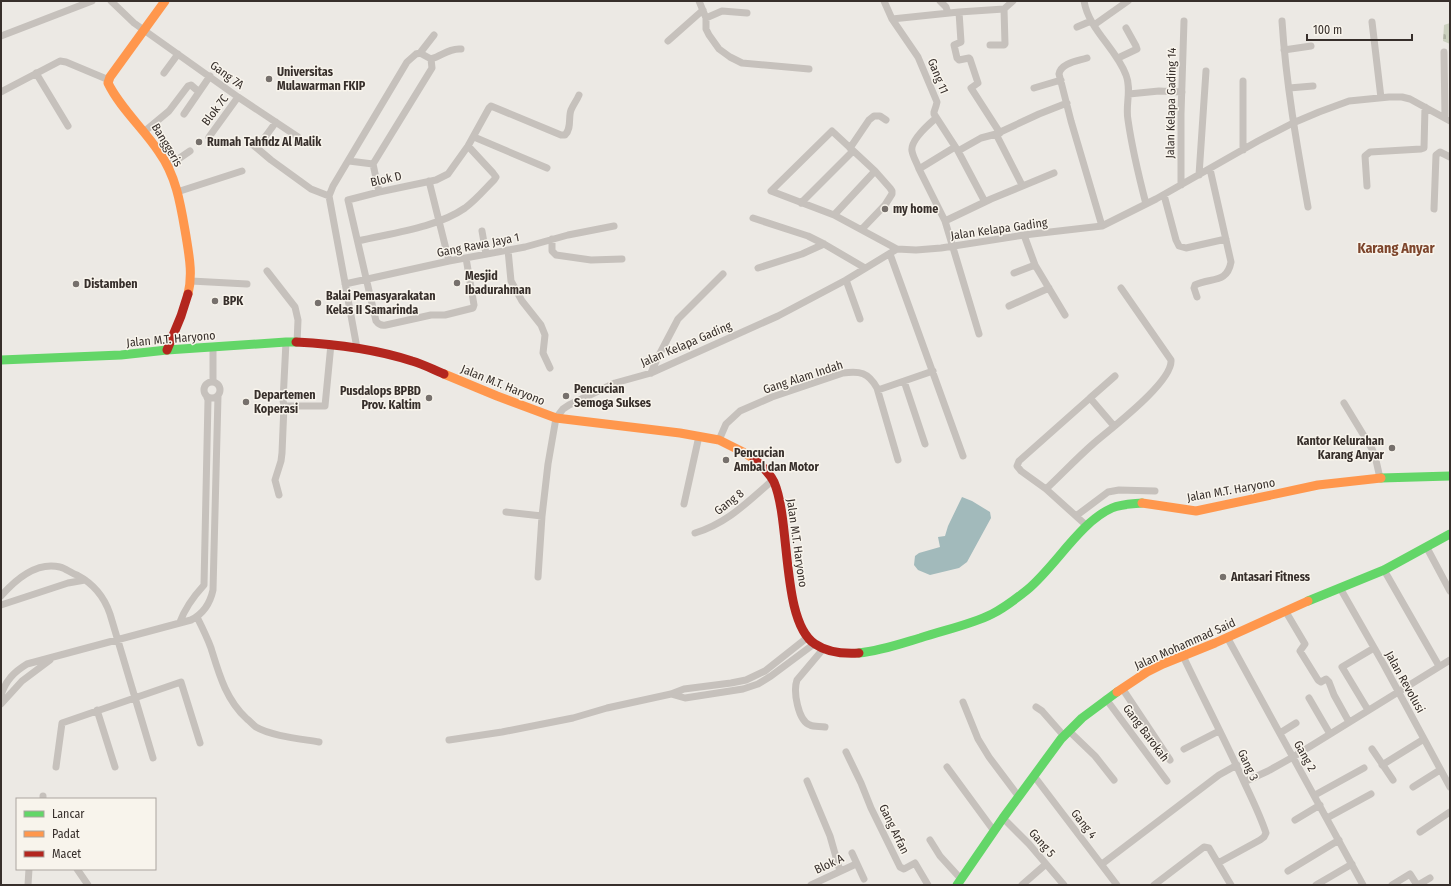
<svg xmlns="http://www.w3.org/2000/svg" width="1451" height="886" viewBox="0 0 1451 886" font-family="'Fira Sans Condensed',sans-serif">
<defs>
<pattern id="cemetery-stones" width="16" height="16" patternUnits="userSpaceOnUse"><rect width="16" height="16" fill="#ccd1bf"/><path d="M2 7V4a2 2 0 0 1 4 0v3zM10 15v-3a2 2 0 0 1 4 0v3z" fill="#b0b4a4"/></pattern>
</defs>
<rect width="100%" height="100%" fill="#ece9e4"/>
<path fill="url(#cemetery-stones)" d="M 1450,23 L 1450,44 L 1443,41 L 1444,25 Z"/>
<path fill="#a2babb" d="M 962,497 L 972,501 L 990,512 L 991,518 L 967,562 L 959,568 L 930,575 L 918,570 L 914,565 L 915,556 L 919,553 L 940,547 L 938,537 L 945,536 L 948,526 Z"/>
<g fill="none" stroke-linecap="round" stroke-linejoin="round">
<path stroke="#c6c1bc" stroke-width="7" d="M 111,1 L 134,23 L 238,97 L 298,137
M 699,1 L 706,18 L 706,29 L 709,35 L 719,49 L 730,57 L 742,63 L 809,69
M 884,1 L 892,19 L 918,57 L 937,102 L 936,106 L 934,112 L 934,114 L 958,151 L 985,202
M 940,1 L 946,7 L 948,13
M 1084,1 C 1089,30 1116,48 1126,75 C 1132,90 1125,105 1128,120 C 1132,148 1139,177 1146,204
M 959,12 L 961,42 L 954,45 L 957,58 L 959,60 L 969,58 L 970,59 L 978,83 L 971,88 L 1000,133
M 706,18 L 722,11 L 747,13
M 892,19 L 959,12 L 1004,9 L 1013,1
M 1282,21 C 1286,84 1297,146 1308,207
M 1372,22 L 1381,98
M 1094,25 L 1128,1
M 1077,27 L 1091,21
M 1,36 L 92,1
M 668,41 L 703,10
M 990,45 L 1004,45 L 1005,44 L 1004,9
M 1284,50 L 1311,46
M 1444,52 L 1445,118
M 420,53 L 434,35
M 1087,58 C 1078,61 1061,63 1059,74 L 1071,121 L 1102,226
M 1118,58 L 1137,49 L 1136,46 L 1126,28
M 431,59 C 442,56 449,48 461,49
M 36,73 L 68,126
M 164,73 L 178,54
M 1034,88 L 1061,80
M 1289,88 L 1313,86
M 1,92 L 60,61 L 66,62 L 109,80
M 1129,94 L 1159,91 L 1182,92
M 184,114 L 210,76
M 145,131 L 169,111 L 188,86 L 191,85 L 199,92
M 996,134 L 1022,185
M 209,137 L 238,97
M 474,137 L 547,168
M 252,144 L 271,160 L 311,189 L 329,196
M 257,148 L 276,122
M 850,148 L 869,120 L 874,116 L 880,116 L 886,120
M 1243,150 L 1243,81
M 958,151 L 981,138 L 996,134 L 1039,114 L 1067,103
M 349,161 L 373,164
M 168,166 L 190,151
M 919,169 C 917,163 913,157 912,151 C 910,141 929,124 936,118
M 1199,175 L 1206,71
M 429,181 L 449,261
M 1181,185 L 1181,114 L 1184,21
M 1367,186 L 1365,156 L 1370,152 L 1421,149 L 1424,148 L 1425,107
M 177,192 L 242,171
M 1164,195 L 1176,240 L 1179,246 L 1186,248 L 1226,239
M 801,203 L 853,151
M 1434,209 L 1436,155 L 1440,152 L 1450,157
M 834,215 L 875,171
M 753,218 L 808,236 L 824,244 L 865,268
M 945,221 L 919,169 L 955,147
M 862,229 L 885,205 L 892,194 L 892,191 L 890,188 L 875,171 L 832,131 L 771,191 L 834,215 L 897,249
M 482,231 L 486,254
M 1024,235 L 1035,265 L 1065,315
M 552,239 L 552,251 L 556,255 L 591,260 L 622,259
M 358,241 C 392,233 436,228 465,208 C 476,200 485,189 494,180 L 496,177 L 493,173 L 468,146
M 508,250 L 511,281 L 522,301 L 541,325 L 545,335 L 543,353 L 550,368
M 890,254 L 963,456
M 466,258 L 474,305 L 473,308 L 445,315 L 431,315 L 386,325 C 382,326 379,325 376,321 L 348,200 L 379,192 L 436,180 L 448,174 L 468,146 L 489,108 L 491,106 L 561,135 L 565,135 C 572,128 568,118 571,110 C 573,105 577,100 579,95
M 758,268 L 802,254 L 824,244
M 267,271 L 295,307 L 298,320 L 297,343
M 1014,273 L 1035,265
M 846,280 L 860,319
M 191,281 L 247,284
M 345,284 L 449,261 L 525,247 L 568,235 L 614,226
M 1197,297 L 1194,288 L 1195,285 C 1211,277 1227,284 1231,262 L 1210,169
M 1009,306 L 1049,288
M 979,334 L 945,221 L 991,199 L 1054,173
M 286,342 L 283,401 L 284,405 L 287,406 L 325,406 L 331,344
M 357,348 L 329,196 L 333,186 L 407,62 L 416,54 L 420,53 L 431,59 L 432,68 L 373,164 L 379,192
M 651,373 L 657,359 L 678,319 L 723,274
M 904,381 L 925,444
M 213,382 L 213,348
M204 390a8 8 0 1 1 16 0a8 8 0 1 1-16 0Z
M 878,390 L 933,371
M 1344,403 L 1372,449 L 1375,456 L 1380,478
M 1114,426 L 1090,398 L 1115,376
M 719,440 L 726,424 L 740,411 L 772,397 L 843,373 C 860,371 868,372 877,388 L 898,460
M 1046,489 L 1021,471 L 1017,466 L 1019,461 L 1090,398
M 279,495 L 275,480 L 281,461 L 282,453 L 284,405
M 684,504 L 699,436
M 506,512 L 542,516
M 1076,516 L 1108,492 L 1119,490 L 1155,491
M 1087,526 L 1046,489 C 1062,474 1077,458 1093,444 C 1110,429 1173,382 1171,360 L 1121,288
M 695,533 C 728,523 747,502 773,480
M 1427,548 L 1450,591
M 1384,570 L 1439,666
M 538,577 L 542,516 L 548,464 L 556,418 L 563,409 L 569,405 L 615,383 L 651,373 L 778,316 L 846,280 L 897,249 L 916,250 L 941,248 L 1024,235 L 1102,226 L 1156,199 L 1258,141 L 1293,123 L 1319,112 L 1349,101 L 1389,97 L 1402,97 L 1410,99 L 1450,121
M 1340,588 L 1384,665 L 1450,787
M 1,596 C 15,580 36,561 60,567 C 65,568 71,573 77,575 C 94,584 104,596 110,614 L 153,758
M 1,605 L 68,583 L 85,580
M 1286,612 L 1305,644 L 1300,651 L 1318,680 L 1321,682 L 1326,679 L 1329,682 L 1334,695 L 1349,722
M 197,617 C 202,627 207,637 211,648 C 219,674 226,700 247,719 C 250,721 253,725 256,727 C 271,736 302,739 319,742
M 180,622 C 185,608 194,596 204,585 L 208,400 L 206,395
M 1227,637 L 1363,885
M 824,648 L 797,680 C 793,691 798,721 810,725 C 814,727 820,726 825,727
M 1183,656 C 1203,698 1225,740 1244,782 C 1252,799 1260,815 1266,833 L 1264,837 L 1260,840 L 1218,863
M 1122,688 L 1170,760
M 671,694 L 685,698 L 743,689 L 758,684 L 771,676 L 814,644
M 1,695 C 6,680 14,672 27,664 L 191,620 C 203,614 210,604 213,590 L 218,396
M 1309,698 L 1330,734
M 1106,699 L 1167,781
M 963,702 L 978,739 L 989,757 L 1019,797
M 1,704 L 22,681 L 50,660
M 1036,707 L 1042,711 L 1064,736
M 97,710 L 115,767
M 1368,710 L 1342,667 L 1374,648
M 1069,731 L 1095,756 L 1114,780
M 1280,733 L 1296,723
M 449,740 L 502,732 L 573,718 L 607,708 L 671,694 L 684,689 L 731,683 L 746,680 L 765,671 L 808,637
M 1184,749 L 1219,731
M 1372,749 L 1393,780
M 846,752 L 861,783 L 871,808 L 900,867 L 904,869 L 915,863 L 928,885
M 1382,765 L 1424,739
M 56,767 L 62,723 L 181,682 L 200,743
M 947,767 L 994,831
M 1034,776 L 1117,885
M 807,781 L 830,836 L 840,871
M 1244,782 L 1268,771 L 1293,757 L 1450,660
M 1413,787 L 1440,770
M 1315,795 L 1364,768
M 43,799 L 43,796
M 1003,818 L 1029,844 L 1064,885
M 1327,818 L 1371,794
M 1295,820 L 1320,805
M 1420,832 L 1450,812
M 930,840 L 940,856 L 961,879
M 852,853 L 864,879
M 1102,864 L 1219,775 L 1237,765
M 77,869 L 88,885
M 1288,871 L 1339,840
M 28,885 L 29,869
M 811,885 L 856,864
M 1022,885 L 1046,864
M 1154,885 L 1204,847 L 1209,848 L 1231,885
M 1316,885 L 1352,864
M 1392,885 L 1410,874 L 1417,885
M 1418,885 L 1430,878"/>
<path stroke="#63d668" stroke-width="9" d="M 1,360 L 121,355 L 167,350 L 286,342 L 296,342
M 1381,478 L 1450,476
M 1308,601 L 1384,570 L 1450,534
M 859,653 C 880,651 900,644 920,638 C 944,630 970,625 992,614 C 1004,608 1017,598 1027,590 C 1055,567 1080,522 1112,508 C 1121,504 1132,504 1142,503
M 957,885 L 1003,818 L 1061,739 L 1082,718 L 1117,692"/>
<path stroke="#ff974d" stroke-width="9" d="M 165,1 L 110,77 L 108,83 C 120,108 144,129 159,152 C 177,177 181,207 186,236 C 189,255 193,274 188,294
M 444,374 L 497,396 L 556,418 L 680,433 L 719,440 L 743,452 L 754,459
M 1142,503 L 1196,511 L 1318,485 L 1381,478
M 1117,692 L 1147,672 L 1163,664 L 1215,643 L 1308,601"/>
<path stroke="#b3261e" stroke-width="9" d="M 296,342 C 336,344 375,349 412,361 C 423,364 434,370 444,374
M 167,350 L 181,316 L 188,294
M 754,459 C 761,465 770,474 774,482 C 791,521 781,622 815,644 C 828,653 843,654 859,653"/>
</g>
<g fill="#76706c" stroke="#f8f4ec" stroke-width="1.5">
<circle cx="269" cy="79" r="4"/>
<circle cx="199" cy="142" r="4"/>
<circle cx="885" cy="209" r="4"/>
<circle cx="457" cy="283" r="4"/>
<circle cx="76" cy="284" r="4"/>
<circle cx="215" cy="301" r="4"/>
<circle cx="318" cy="303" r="4"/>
<circle cx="566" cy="396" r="4"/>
<circle cx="429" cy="398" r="4"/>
<circle cx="246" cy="402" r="4"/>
<circle cx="1392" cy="448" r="4"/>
<circle cx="726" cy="460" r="4"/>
<circle cx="1223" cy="577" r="4"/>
</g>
<g text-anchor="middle" stroke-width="3" stroke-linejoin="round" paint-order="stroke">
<g font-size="12" font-weight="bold" fill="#372f2b" stroke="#f8f4ec" text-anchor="start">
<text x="277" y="76">Universitas<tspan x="277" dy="14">Mulawarman FKIP</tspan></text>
<text x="207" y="146">Rumah Tahfidz Al Malik</text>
<text x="893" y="213">my home</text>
<text x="465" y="280">Mesjid<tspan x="465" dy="14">Ibadurahman</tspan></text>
<text x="84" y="288">Distamben</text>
<text x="326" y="300">Balai Pemasyarakatan<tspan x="326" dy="14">Kelas II Samarinda</tspan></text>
<text x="223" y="305">BPK</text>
<text x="574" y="393">Pencucian<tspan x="574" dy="14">Semoga Sukses</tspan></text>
<text x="421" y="395" text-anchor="end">Pusdalops BPBD<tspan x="421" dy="14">Prov. Kaltim</tspan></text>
<text x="254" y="399">Departemen<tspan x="254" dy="14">Koperasi</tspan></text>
<text x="1384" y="445" text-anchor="end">Kantor Kelurahan<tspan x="1384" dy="14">Karang Anyar</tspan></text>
<text x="734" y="457">Pencucian<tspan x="734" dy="14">Ambal dan Motor</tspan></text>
<text x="1231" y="581">Antasari Fitness</text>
</g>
<g font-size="12" fill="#372f2b" stroke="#f8f4ec">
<text transform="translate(227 75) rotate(36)" y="4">Gang 7A</text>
<text transform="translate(938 76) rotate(68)" y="4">Gang 11</text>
<text transform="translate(1171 103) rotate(-89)" y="4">Jalan Kelapa Gading 14</text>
<text transform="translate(215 110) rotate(-53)" y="4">Blok 7C</text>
<text transform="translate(167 145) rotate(59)" y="4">Banggeris</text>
<text transform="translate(386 179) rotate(-13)" y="4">Blok D</text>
<text transform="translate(999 229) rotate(-8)" y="4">Jalan Kelapa Gading</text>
<text transform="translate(478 245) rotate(-11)" y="4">Gang Rawa Jaya 1</text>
<text transform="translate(171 339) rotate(-5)" y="4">Jalan M.T. Haryono</text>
<text transform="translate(686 344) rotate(-23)" y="4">Jalan Kelapa Gading</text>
<text transform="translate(803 377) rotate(-18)" y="4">Gang Alam Indah</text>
<text transform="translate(503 385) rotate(22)" y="4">Jalan M.T. Haryono</text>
<text transform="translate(1231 490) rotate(-10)" y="4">Jalan M.T. Haryono</text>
<text transform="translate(729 502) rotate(-38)" y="4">Gang 8</text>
<text transform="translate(797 543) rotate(82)" y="4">Jalan M.T. Haryono</text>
<text transform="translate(1185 644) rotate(-24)" y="4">Jalan Mohammad Said</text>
<text transform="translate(1405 682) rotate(61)" y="4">Jalan Revolusi</text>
<text transform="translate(1146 733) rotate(53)" y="4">Gang Barokah</text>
<text transform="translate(1305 756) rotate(61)" y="4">Gang 2</text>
<text transform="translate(1248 765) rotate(65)" y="4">Gang 3</text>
<text transform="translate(1084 824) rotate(52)" y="4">Gang 4</text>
<text transform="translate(894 829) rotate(64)" y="4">Gang Arfan</text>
<text transform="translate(1042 843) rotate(49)" y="4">Gang 5</text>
<text transform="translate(829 864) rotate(-25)" y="4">Blok A</text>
</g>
<g font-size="14" font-weight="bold" fill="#7d452c" stroke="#f8f4ec">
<text x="1396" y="253">Karang Anyar</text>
</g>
</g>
<rect width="1451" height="886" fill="none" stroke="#372f2b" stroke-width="4"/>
<rect x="16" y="798" width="140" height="72" fill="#f8f4ec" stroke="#aba59f"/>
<rect x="24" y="811" width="20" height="6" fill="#63d668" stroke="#aba59f"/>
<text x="52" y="818" font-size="12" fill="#372f2b">Lancar</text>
<rect x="24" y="831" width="20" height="6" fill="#ff974d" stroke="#aba59f"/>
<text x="52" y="838" font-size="12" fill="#372f2b">Padat</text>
<rect x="24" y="851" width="20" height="6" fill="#b3261e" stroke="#aba59f"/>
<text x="52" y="858" font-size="12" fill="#372f2b">Macet</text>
<path d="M1307 34v6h105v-6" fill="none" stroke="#372f2b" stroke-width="2"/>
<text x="1313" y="34" font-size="12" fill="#372f2b" stroke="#f8f4ec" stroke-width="3" paint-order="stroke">100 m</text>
</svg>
